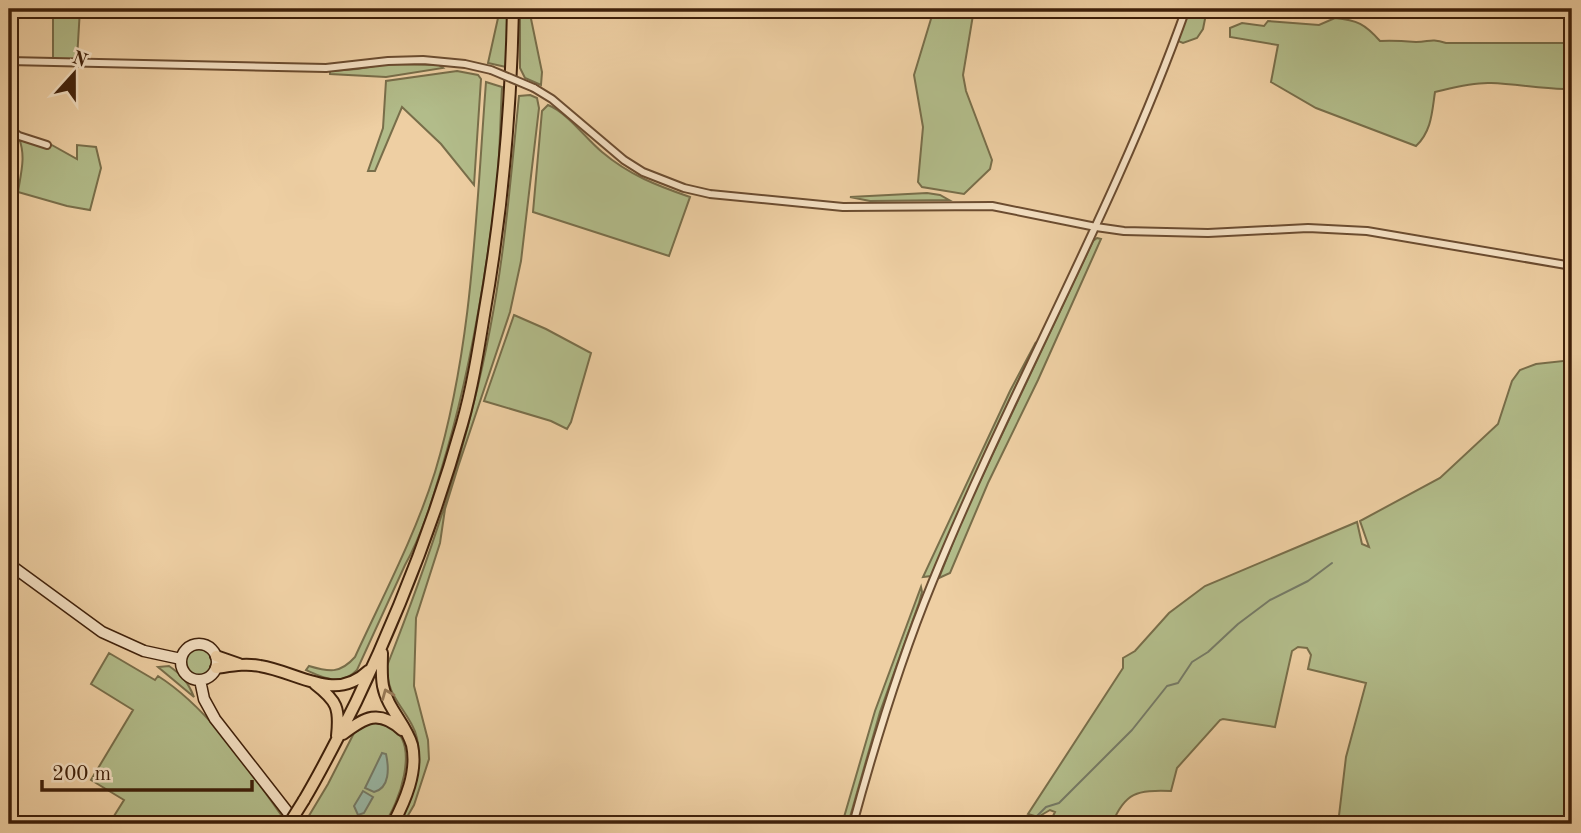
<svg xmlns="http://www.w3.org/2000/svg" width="1581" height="833" viewBox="0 0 1581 833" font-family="'Old Standard TT',serif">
<rect width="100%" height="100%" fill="#eecfa3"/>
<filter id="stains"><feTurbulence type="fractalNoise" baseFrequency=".00286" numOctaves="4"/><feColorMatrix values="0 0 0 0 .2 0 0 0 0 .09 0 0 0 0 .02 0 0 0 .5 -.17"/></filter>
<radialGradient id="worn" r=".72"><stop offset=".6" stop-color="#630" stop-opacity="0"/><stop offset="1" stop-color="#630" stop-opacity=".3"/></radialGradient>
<path fill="#b2bc8a" stroke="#786e4a" stroke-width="2" d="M 53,9 L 80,9 L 77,59 L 53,60 Z
M 500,9 L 508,9 L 506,67 L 488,63 Z
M 520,9 L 529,9 L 542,72 L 541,85 L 525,78 L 520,68 Z
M 934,9 L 974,9 L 963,75 L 966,91 L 992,160 L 990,169 L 964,194 L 922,187 L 918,182 L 923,127 L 914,75 Z
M 1189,9 L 1207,9 L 1203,29 L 1197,38 L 1183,43 L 1178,41 Z
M 1335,18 C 1357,20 1365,24 1380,41 C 1392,40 1404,41 1416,42 C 1430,42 1430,38 1446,43 L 1572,43 L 1572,85 L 1568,84 L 1564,89 C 1539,88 1515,84 1491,83 C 1473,82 1452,88 1435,92 C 1432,111 1432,131 1416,146 L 1316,108 L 1271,82 L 1278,45 L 1230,37 L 1230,28 L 1242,23 L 1264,26 L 1268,21 L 1319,25 Z
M 387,64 L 439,65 L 443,68 L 386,77 L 330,74 L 330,71 L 357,69 Z
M 457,71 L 478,75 L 481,79 L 474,185 L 441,144 L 402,107 L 375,171 L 368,171 L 383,128 L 386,81 Z
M 486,82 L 502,87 C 500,123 500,159 496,194 C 485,280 471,367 447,450 C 435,490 425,529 405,565 L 357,670 C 341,687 324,678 306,670 L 309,666 C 329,672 340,674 355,657 C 383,596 415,536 435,472 C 473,346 476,212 486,82 Z
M 530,95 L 537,98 L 539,108 L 521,261 L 510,312 L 458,467 L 445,509 L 440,543 L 416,618 L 414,686 L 428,740 L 429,759 L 414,805 L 403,824 L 398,824 C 414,800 427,752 412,725 C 400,702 387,695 387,666 C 430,557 468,445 490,329 C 505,252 511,174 519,96 Z
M 548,105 C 568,113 585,138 602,152 C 629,175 658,186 690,197 L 669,256 L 533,212 L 542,111 Z
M 19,138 L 48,147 L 50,144 L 77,159 L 77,145 L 96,147 L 101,168 L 90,210 L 67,206 L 18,192 C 21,172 26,157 19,138 Z
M 9,154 L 15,154 L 12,209 L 9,221 Z
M 927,193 L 940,195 L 949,200 L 870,201 L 850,197 Z
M 1097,238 L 1101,239 L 1038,380 L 988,483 L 950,573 L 939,578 L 964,515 L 1093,241 Z
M 514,315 L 546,329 L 591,353 L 571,422 L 567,429 L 551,421 L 484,401 Z
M 1036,342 L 931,576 L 923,577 L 1010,391 Z
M 1572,360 L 1572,824 L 1338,824 L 1346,757 L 1366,683 L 1308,669 L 1311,655 L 1307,648 L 1298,647 L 1292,651 L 1275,727 L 1223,719 L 1220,720 L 1177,768 L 1171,791 C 1137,790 1125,792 1112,824 L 1049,824 L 1055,812 L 1050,810 L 1038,817 L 1028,814 L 1123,668 L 1123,658 L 1135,651 L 1169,613 L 1205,586 L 1357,522 L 1362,544 L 1369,547 L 1360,521 L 1440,478 L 1498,424 L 1512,381 L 1520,370 L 1536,364 Z
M 921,587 L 922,592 L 919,603 L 880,712 L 848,824 L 842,824 L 875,711 Z
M186 662a13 13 0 1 1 26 0a13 13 0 1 1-26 0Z
M 109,653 L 155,680 L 158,676 C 210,709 249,770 284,819 L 282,824 L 109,824 L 124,800 L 91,780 L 133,710 L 91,684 Z
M 169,666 C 182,675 188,682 194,697 L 158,667 Z
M 371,722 C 377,724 387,724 392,728 C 420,745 399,804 384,824 L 304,824 L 328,784 L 354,733 Z"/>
<path fill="#99b6a4" stroke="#757a66" stroke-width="2" d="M 382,753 L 386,754 C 389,768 390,788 374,792 L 365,788 Z
M 363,791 L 373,797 L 364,813 L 358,815 L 354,806 Z"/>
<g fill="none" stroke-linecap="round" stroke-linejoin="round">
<path stroke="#757a66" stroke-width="2" d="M 1029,824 L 1046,807 L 1059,803 L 1132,730 L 1167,686 L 1178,683 L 1192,662 L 1208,652 L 1238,624 L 1270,600 L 1308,581 L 1332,563"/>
<defs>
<path id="minor" d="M 9,61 L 326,68 L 388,61 L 423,60 L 465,64 L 491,70
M 534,88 L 552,99 L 624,160 L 643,172 L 684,188 L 710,194 L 843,207 L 992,206 L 1096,227 L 1124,231 L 1208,233 L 1308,228 L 1367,231 L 1572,266
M 9,129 L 19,136 L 47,145
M 853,824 C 875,743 900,661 932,583 C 1011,389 1116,206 1186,9"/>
<path id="secondary" d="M 9,564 L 102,632 L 144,651 L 181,659
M181 662a18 18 0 1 1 36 0a18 18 0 1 1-36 0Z
M 200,680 L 204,699 L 215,719 L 297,824"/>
<path id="trunk" d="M 382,653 C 382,664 381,675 383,686 C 387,708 406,724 412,745 C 418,772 405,801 393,824
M 216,656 L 239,664
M 216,668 C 231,666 245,663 260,666 C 298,672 335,703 368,671
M 315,684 C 337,701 340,708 337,736
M 343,734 C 365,717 379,709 402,730
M 304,800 C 323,768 339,736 356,702 C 399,612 435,520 462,424 C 472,389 478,352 484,315 C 502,213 511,112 513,9"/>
</defs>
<use href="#minor" stroke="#6b4c30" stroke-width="10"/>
<use href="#secondary" stroke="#3f200a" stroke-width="13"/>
<use href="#trunk" stroke="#3f200a" stroke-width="14"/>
<use href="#minor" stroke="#f4e0c3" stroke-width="6"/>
<use href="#secondary" stroke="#f4e0c3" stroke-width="10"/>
<use href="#trunk" stroke="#eecfa3" stroke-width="10"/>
<defs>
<path id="minor-bridge" d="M 491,70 L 534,88"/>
<path id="trunk-bridge" d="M 289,824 L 304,800"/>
</defs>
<use href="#minor-bridge" stroke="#6b4c30" stroke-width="10" stroke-linecap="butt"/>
<use href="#trunk-bridge" stroke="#3f200a" stroke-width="14" stroke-linecap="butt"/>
<use href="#minor-bridge" stroke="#f4e0c3" stroke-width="6"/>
<use href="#trunk-bridge" stroke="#eecfa3" stroke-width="10"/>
</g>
<defs><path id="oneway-chevron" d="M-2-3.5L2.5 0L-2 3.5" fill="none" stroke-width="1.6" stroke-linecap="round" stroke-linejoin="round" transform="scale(1.75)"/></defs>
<use stroke="#967856" href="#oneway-chevron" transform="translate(387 694) rotate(-112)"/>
<rect width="1581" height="833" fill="none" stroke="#eecfa3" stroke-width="35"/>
<rect x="10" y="10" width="1560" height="812" fill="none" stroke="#3f200a" stroke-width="3.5"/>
<rect x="18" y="18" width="1546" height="798" fill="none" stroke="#3f200a" stroke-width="2"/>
<g transform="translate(74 74) rotate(21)" stroke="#f4e0c3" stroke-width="5" paint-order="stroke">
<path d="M0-5L12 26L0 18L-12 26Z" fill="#3f200a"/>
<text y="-10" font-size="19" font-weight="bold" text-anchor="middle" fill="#3f200a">N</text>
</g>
<path d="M42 780v10h210v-10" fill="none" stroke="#3f200a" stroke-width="3.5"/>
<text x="52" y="780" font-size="21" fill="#3f200a" stroke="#f4e0c3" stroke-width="5" paint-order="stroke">200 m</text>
<rect width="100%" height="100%" filter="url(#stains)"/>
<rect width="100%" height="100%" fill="url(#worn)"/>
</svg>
